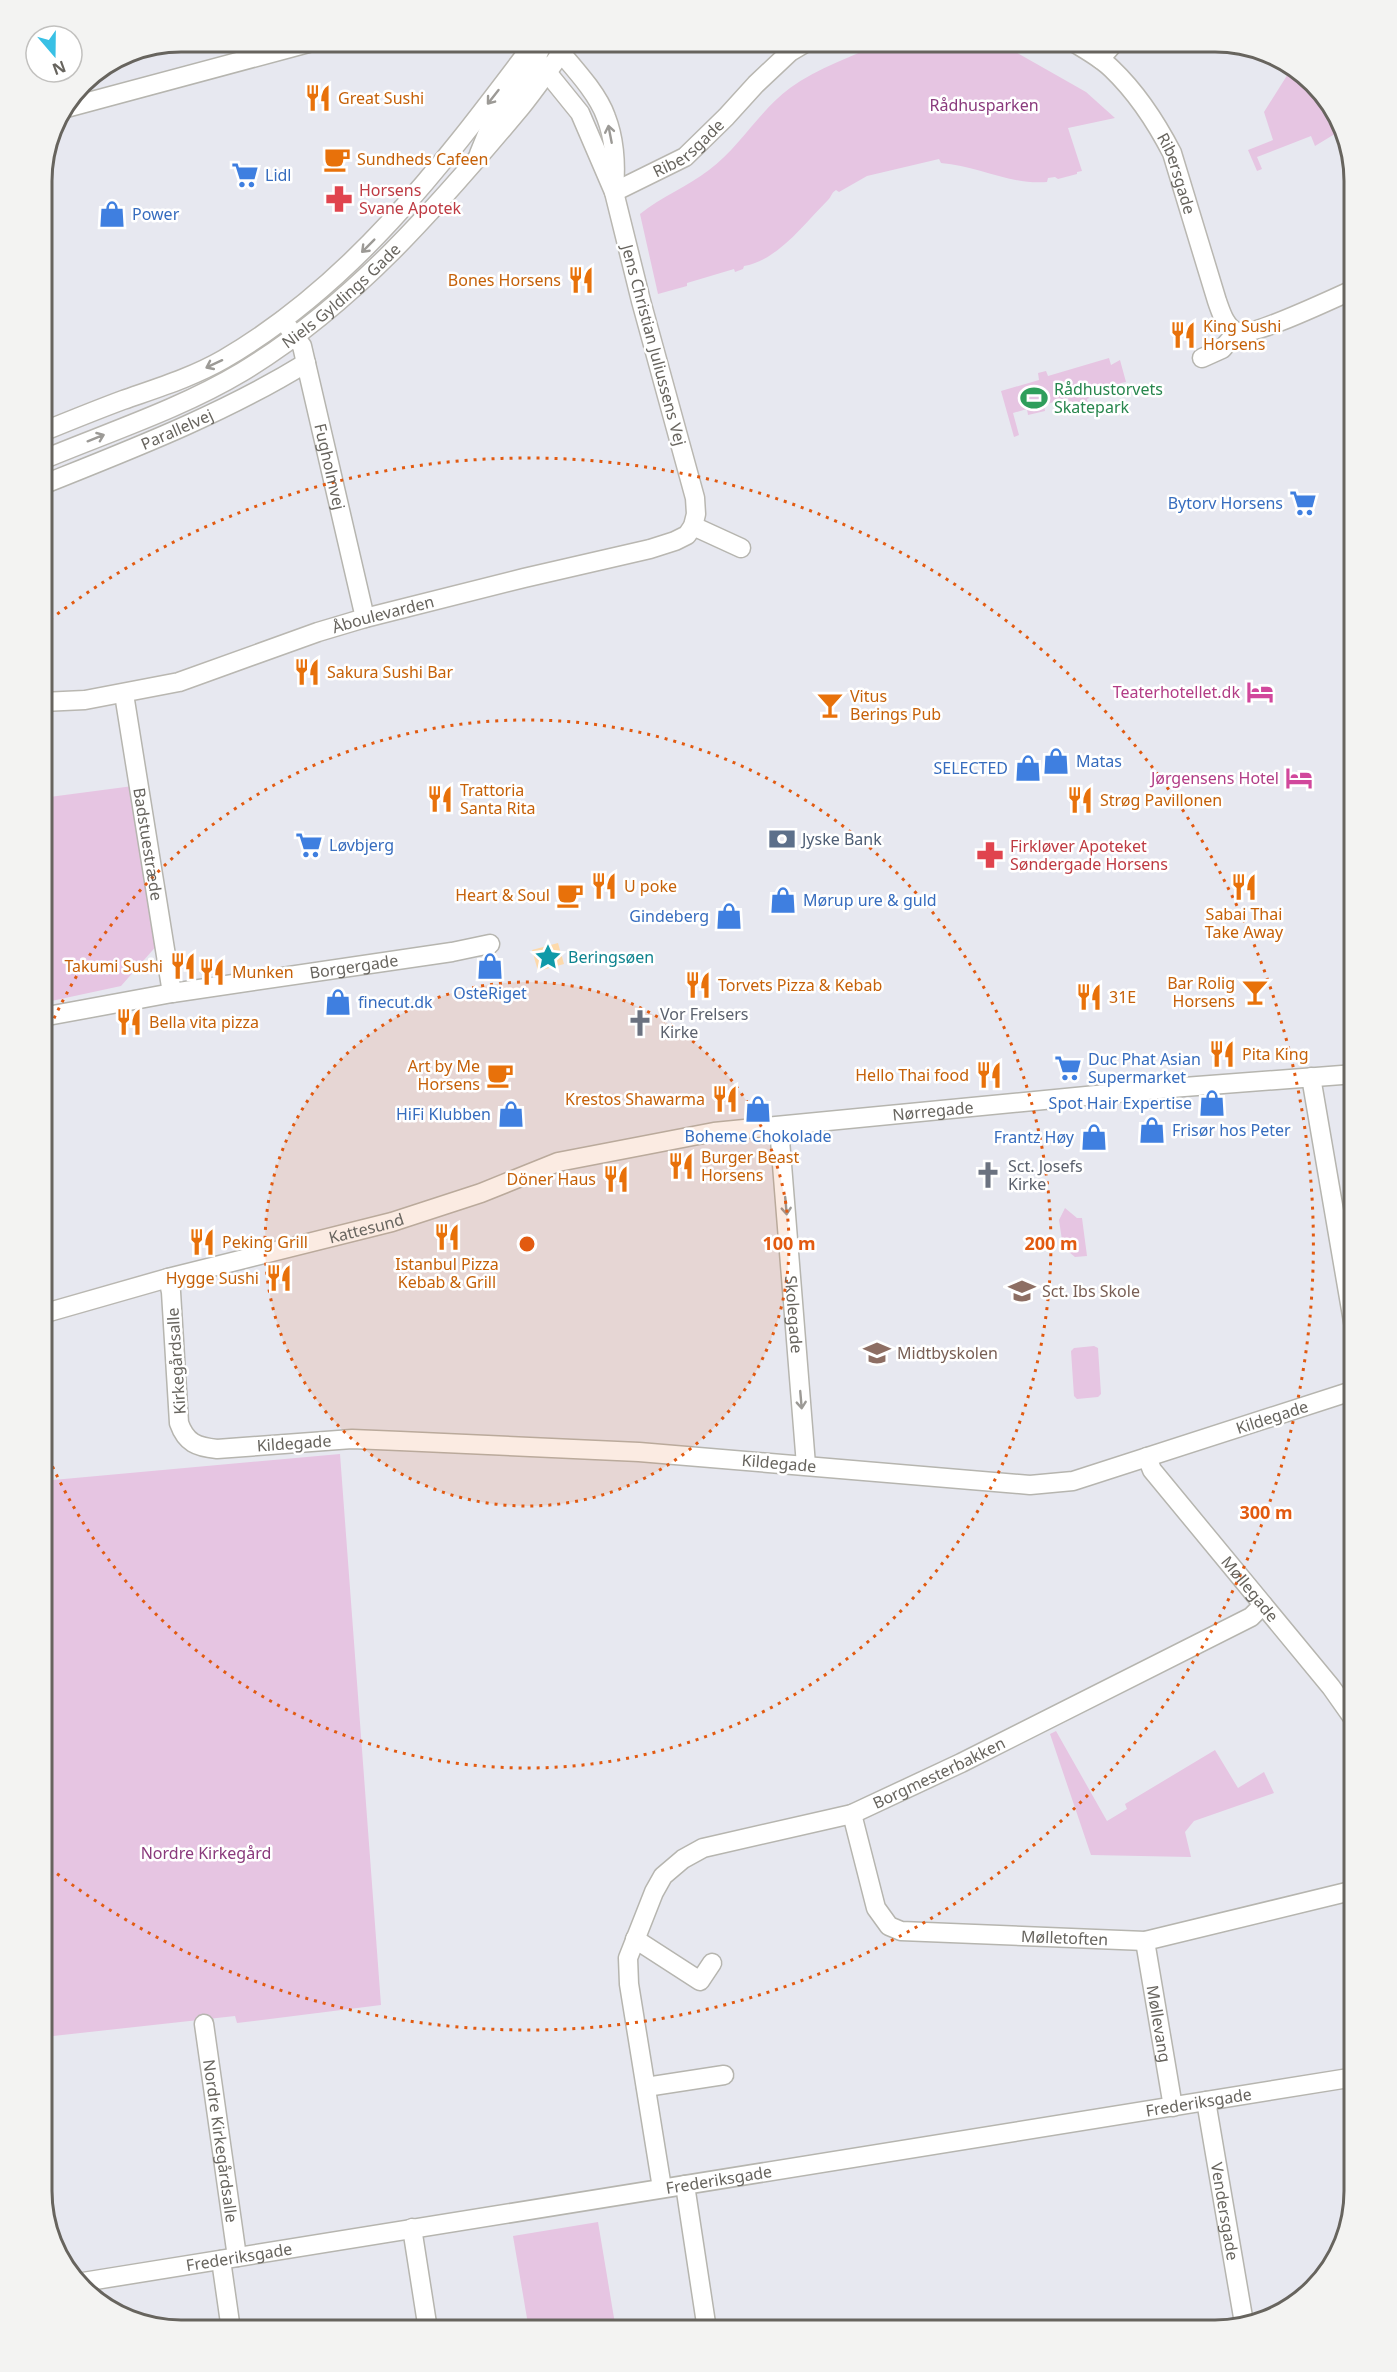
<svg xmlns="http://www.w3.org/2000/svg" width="1397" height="2372" viewBox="0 0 1397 2372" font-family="'Noto Sans',sans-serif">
<rect width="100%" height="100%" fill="#e7e8f0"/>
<path fill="#e6c5e2" d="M 884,42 L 998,42 L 1086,92 L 1115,118 L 1068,128 L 1082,171 L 1077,172 L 1077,174 L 1058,179 L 1055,177 L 1048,178 L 1047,182 C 1010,185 978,166 941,163 L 939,159 L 867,176 L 839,192 L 836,190 C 831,193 832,196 828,200 C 803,225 778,260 744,266 L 743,269 L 735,272 L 734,269 L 687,283 L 687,286 L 658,294 L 640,214 C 662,196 687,187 709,170 C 740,147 759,111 790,88 C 818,68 853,56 884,42 Z
M 1293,66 L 1341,120 L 1343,129 L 1315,146 L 1311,136 L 1257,157 L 1262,169 L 1257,171 L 1248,150 L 1273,140 L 1264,112 Z
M 1109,358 L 1111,365 L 1120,360 L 1126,382 L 1121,383 L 1122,386 L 1087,399 L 1088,404 L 1071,409 L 1068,398 L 1044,405 L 1045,411 L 1028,415 L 1027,409 L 1013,413 L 1019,435 L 1014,437 L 1001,391 L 1039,380 L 1038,373 L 1046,371 L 1048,376 Z
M 133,786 L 159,943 L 121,986 L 42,1003 L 42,798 Z
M 1065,1208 L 1077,1218 L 1082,1218 L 1087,1256 L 1075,1257 L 1063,1247 L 1059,1220 Z
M 1094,1346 L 1098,1348 L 1101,1394 L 1098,1397 L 1077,1399 L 1074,1396 L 1071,1351 L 1074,1348 Z
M 340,1454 L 381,2005 L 237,2023 L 235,2016 L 44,2037 L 42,2013 L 42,1481 Z
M 1056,1731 L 1107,1821 L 1127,1809 L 1125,1804 L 1215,1750 L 1238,1788 L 1264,1772 L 1274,1793 L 1194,1821 L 1185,1832 L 1191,1857 L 1091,1855 L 1050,1734 Z
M 598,2222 L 616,2330 L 529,2330 L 513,2236 Z"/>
<path fill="#fdd9aa" d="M 558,943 L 564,964 L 538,971 L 532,950 Z"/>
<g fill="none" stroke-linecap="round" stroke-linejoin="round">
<defs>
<g id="street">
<path d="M 1100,59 L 1115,42"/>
<path d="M 66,108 L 312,42"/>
<path d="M 479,154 L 490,127 L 528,78 L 541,47"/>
<path id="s1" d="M 283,320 L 302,346 L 365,618"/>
<path d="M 1202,358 L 1222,349 L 1237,332"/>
<path id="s2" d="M 42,485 C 132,449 223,414 306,363"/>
<path d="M 693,526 L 741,548"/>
<path id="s3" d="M 124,694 L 172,993"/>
<path id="s4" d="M 42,1017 L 172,993 L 452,952 L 490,944"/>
<path d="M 1311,1077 L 1355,1333"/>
<path id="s5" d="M 779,1127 L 806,1465"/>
<path id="s6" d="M 1355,1390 L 1073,1481 L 1030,1485 L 639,1452 L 400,1441 L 352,1439 L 217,1449 C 197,1447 186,1443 179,1423 L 171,1292 L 168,1278 L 392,1222 L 481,1193 L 558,1162 L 714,1132 L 1158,1089 L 1355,1074"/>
<path id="s7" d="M 1147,1457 L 1152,1470 L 1331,1687 L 1355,1721"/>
<path id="s8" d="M 852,1814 L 876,1908 L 889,1926 L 901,1931 L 1145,1941 L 1355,1890"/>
<path d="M 635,1939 L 700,1981 L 712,1963"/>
<path id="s9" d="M 1145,1941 L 1173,2107"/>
<path id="s10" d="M 204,2024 L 237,2257"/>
<path d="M 646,2087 L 724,2075"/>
<path id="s11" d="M 1206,2101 L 1244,2323"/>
<path d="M 685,2185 L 707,2330"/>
<path id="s12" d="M 662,2188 L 629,1984 L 628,1958 L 654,1892 L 663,1876 L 683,1859 L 703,1848 L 852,1814 L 961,1763 L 1251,1617 L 1263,1605"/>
<path d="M 412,2228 L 428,2330"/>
<path d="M 221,2260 L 231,2330"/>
<path id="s13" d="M 83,2282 L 1355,2077"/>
</g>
<g id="secondary">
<path d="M 552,42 C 569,63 597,91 606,117 C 615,140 616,166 614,190"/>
<path id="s14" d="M 1073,42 C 1086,50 1101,58 1112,69 C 1136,92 1157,124 1172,153 L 1217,301 C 1221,312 1225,327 1237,332 C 1252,338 1336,297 1355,289"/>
<path id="s15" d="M 614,192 L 685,157 L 726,117 L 756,84 L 790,52 L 807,42"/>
<path d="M 42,432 C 69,421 96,410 123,400 C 157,388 193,377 224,359 C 356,282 445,161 535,42"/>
<path id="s16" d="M 42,460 C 109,432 180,409 242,372 C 353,305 439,205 521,107 C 538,86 553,63 570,42"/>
<path id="s17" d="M 42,702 L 85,700 L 179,682 L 318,632 L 365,618 L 524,578 L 650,549 L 675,541 L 687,535 L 693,526 L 696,514 L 695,498 L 641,301 L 614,192 L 580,113 L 529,50"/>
<path d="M 42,1314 L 168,1278"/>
</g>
</defs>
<use href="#street" stroke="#b6b5af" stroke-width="21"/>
<use href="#secondary" stroke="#b9b7b1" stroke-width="21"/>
<use href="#street" stroke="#fff" stroke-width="18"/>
<use href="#secondary" stroke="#fff" stroke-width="18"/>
</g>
<defs><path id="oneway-shaft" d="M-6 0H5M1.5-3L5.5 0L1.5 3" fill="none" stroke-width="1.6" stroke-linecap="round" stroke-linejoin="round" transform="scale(1.5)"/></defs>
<g stroke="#9c9a96">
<use href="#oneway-shaft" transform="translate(493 97) rotate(128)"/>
<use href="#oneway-shaft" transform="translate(610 134) rotate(-101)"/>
<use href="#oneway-shaft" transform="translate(368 246) rotate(135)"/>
<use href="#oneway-shaft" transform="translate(214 364) rotate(155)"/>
<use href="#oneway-shaft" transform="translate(96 438) rotate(-22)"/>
<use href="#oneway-shaft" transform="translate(786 1206) rotate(85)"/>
<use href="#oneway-shaft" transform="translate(801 1400) rotate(85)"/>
</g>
<circle cx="527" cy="1244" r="262" fill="#e25a10" fill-opacity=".12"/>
<g fill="none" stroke="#e25a10" stroke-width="3" stroke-dasharray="3 6">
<circle cx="527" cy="1244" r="262"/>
<path d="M43 1043A524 524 0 1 1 43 1445"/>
<path d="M43 625A786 786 0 1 1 43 1863"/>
</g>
<defs>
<symbol id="restaurant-bare" viewBox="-9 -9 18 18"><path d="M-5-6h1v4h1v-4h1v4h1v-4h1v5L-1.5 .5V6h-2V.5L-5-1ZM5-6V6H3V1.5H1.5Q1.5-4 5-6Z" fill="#e8710a" stroke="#fff" stroke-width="2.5" paint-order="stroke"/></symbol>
<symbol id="cafe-bare" viewBox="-9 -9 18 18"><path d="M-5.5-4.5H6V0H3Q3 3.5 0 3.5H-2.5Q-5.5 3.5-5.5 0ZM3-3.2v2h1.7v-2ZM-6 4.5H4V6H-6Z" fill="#e8710a" stroke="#fff" stroke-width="2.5" paint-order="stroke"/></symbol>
<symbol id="supermarket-bare" viewBox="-9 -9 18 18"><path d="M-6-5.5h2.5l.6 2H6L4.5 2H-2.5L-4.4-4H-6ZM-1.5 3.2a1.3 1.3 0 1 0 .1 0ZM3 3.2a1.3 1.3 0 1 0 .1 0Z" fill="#3f7fe0" stroke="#fff" stroke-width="2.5" paint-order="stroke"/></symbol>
<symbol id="pharmacy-bare" viewBox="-9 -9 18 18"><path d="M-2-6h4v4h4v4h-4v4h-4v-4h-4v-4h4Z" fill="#e0444e" stroke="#fff" stroke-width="2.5" paint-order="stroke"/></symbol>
<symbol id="shop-bare" viewBox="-9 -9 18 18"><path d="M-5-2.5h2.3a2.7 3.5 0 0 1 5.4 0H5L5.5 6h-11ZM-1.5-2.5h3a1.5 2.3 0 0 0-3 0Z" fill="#3f7fe0" stroke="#fff" stroke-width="2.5" paint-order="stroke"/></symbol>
<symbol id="stadium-bare" viewBox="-9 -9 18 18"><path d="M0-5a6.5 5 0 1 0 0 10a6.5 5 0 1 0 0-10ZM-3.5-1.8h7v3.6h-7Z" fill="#2e9e5b" stroke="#fff" stroke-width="2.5" paint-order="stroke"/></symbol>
<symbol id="hotel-bare" viewBox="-9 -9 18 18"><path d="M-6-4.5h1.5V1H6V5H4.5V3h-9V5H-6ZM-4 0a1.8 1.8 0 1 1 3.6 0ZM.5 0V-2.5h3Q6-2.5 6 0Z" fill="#d1479c" stroke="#fff" stroke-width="2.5" paint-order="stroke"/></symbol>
<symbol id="bar-bare" viewBox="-9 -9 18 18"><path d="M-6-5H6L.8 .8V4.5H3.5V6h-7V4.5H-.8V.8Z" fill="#e8710a" stroke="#fff" stroke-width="2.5" paint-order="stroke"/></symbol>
<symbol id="bank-bare" viewBox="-9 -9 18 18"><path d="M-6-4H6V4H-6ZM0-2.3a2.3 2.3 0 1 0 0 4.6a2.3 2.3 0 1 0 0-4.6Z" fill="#5c6f8a" stroke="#fff" stroke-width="2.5" paint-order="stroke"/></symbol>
<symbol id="sight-bare" viewBox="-9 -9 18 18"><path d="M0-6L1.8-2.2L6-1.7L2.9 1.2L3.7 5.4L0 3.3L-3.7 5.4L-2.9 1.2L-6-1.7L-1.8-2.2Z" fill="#0f9aa8" stroke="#fff" stroke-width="2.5" paint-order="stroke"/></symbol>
<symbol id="church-bare" viewBox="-9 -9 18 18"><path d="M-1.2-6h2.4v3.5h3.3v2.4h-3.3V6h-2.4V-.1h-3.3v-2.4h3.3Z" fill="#6b7280" stroke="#fff" stroke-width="2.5" paint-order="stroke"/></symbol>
<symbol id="school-bare" viewBox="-9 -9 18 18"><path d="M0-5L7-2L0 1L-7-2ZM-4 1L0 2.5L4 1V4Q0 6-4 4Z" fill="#8d6e63" stroke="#fff" stroke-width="2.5" paint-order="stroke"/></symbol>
</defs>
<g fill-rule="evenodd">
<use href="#restaurant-bare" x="299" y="79" width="38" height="38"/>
<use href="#cafe-bare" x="318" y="140" width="38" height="38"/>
<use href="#supermarket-bare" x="226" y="156" width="38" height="38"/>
<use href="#pharmacy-bare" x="320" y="180" width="38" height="38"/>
<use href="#shop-bare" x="93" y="195" width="38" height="38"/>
<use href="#restaurant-bare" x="562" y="261" width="38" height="38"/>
<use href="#restaurant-bare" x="1164" y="316" width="38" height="38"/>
<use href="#stadium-bare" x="1015" y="379" width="38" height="38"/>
<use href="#supermarket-bare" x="1284" y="484" width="38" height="38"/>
<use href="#restaurant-bare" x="288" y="653" width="38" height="38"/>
<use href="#hotel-bare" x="1241" y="673" width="38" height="38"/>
<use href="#bar-bare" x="811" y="686" width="38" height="38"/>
<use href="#shop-bare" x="1037" y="742" width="38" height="38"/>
<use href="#shop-bare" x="1009" y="749" width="38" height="38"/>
<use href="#hotel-bare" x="1280" y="759" width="38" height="38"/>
<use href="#restaurant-bare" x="421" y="780" width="38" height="38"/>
<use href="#restaurant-bare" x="1061" y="781" width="38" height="38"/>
<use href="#bank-bare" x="763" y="820" width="38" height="38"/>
<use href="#supermarket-bare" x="290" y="826" width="38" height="38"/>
<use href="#pharmacy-bare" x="971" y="836" width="38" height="38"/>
<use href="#restaurant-bare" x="585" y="867" width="38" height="38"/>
<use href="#restaurant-bare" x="1225" y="868" width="38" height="38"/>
<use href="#cafe-bare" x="551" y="876" width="38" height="38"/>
<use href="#shop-bare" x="764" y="881" width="38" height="38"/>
<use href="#shop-bare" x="710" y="897" width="38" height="38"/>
<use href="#sight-bare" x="529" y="938" width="38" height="38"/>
<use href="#restaurant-bare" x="164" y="947" width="38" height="38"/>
<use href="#shop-bare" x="471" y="947" width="38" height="38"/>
<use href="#restaurant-bare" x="193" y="953" width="38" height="38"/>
<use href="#restaurant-bare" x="679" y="966" width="38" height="38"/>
<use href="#bar-bare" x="1236" y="973" width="38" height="38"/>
<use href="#restaurant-bare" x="1070" y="978" width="38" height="38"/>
<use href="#shop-bare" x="319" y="983" width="38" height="38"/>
<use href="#restaurant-bare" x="110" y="1003" width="38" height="38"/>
<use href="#church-bare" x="621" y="1004" width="38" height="38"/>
<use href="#restaurant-bare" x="1203" y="1035" width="38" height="38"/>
<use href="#supermarket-bare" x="1049" y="1049" width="38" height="38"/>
<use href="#cafe-bare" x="481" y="1056" width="38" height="38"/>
<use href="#restaurant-bare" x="970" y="1056" width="38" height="38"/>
<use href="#restaurant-bare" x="706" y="1080" width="38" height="38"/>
<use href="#shop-bare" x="1193" y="1084" width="38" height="38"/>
<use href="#shop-bare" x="739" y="1090" width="38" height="38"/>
<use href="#shop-bare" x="492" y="1095" width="38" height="38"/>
<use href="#shop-bare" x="1133" y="1111" width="38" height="38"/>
<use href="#shop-bare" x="1075" y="1118" width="38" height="38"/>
<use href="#restaurant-bare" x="662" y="1147" width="38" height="38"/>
<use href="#church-bare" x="969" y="1156" width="38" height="38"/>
<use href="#restaurant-bare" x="597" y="1160" width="38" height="38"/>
<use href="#restaurant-bare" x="428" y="1218" width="38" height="38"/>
<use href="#restaurant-bare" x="183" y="1223" width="38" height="38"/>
<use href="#restaurant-bare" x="260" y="1259" width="38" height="38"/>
<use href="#school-bare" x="1003" y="1272" width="38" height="38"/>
<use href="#school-bare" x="858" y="1334" width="38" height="38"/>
</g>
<g text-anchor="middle" stroke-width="5" stroke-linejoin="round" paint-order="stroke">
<g font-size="16" fill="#c56008" stroke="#fff" text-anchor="start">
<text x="338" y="104">Great Sushi</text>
<text x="357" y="165">Sundheds Cafeen</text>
<text x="561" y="286" text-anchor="end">Bones Horsens</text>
<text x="1203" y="332">King Sushi<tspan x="1203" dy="18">Horsens</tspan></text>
<text x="327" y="678">Sakura Sushi Bar</text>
<text x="850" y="702">Vitus<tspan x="850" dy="18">Berings Pub</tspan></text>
<text x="460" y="796">Trattoria<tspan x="460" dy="18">Santa Rita</tspan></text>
<text x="1100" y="806">Strøg Pavillonen</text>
<text x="624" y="892">U poke</text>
<text x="550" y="901" text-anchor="end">Heart &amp; Soul</text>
<text x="1244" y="920" text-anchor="middle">Sabai Thai<tspan x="1244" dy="18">Take Away</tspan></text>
<text x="163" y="972" text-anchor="end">Takumi Sushi</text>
<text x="232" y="978">Munken</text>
<text x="1235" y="989" text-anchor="end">Bar Rolig<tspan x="1235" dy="18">Horsens</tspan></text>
<text x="718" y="991">Torvets Pizza &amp; Kebab</text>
<text x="1109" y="1003">31E</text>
<text x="149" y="1028">Bella vita pizza</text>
<text x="1242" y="1060">Pita King</text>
<text x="480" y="1072" text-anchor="end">Art by Me<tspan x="480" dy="18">Horsens</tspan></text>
<text x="969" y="1081" text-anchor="end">Hello Thai food</text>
<text x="705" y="1105" text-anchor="end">Krestos Shawarma</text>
<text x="701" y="1163">Burger Beast<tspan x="701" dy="18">Horsens</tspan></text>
<text x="596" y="1185" text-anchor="end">Döner Haus</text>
<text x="222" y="1248">Peking Grill</text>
<text x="447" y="1270" text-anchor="middle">Istanbul Pizza<tspan x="447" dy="18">Kebab &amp; Grill</tspan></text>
<text x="259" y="1284" text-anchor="end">Hygge Sushi</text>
</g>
<g font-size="16" fill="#8a3a7c" stroke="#fff">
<text x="984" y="111">Rådhusparken</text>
<text x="206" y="1859">Nordre Kirkegård</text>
</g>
<g font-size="16" fill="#67645e" stroke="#fff">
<text dy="6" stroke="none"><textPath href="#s15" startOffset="87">Ribersgade</textPath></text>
<text dy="6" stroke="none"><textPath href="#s14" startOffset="172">Ribersgade</textPath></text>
<text dy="6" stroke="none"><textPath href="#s16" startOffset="344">Niels Gyldings Gade</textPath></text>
<text transform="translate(654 345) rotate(75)" y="6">Jens Christian Juliussens Vej</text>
<text dy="6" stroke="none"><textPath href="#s2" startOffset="146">Parallelvej</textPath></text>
<text dy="6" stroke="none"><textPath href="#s1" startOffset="156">Fugholmvej</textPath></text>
<text dy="6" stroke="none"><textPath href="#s17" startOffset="354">Åboulevarden</textPath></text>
<text dy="6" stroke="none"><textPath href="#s3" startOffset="152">Badstuestræde</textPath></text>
<text dy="6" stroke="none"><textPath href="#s4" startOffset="316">Borgergade</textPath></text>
<text dy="6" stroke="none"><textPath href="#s6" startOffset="2136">Nørregade</textPath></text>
<text dy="6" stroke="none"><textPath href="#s6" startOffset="1554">Kattesund</textPath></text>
<text dy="6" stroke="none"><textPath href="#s5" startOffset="188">Skolegade</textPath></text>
<text transform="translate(176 1361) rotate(-94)" y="6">Kirkegårdsalle</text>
<text transform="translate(1272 1417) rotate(-18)" y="6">Kildegade</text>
<text transform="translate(294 1443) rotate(-4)" y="6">Kildegade</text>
<text transform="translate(779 1463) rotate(5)" y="6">Kildegade</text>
<text dy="6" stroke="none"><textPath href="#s7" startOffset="168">Møllegade</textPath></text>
<text dy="6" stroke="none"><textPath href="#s12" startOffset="620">Borgmesterbakken</textPath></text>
<text dy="6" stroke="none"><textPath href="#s8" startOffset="296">Mølletoften</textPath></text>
<text dy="6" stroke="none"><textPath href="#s9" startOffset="84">Møllevang</textPath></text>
<text dy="6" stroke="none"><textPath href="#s13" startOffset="1130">Frederiksgade</textPath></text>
<text dy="6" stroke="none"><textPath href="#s10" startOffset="118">Nordre Kirkegårdsalle</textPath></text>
<text dy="6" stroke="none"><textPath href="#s13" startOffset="644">Frederiksgade</textPath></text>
<text dy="6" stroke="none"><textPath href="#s11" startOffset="112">Vendersgade</textPath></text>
<text dy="6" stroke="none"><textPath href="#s13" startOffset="158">Frederiksgade</textPath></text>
</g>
<g font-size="16" fill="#366cbe" stroke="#fff" text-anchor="start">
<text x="265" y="181">Lidl</text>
<text x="132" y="220">Power</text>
<text x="1283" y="509" text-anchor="end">Bytorv Horsens</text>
<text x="1076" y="767">Matas</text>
<text x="1008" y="774" text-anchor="end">SELECTED</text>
<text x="329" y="851">Løvbjerg</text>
<text x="803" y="906">Mørup ure &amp; guld</text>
<text x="709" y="922" text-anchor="end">Gindeberg</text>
<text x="490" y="999" text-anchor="middle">OsteRiget</text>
<text x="358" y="1008">finecut.dk</text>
<text x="1088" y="1065">Duc Phat Asian<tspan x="1088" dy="18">Supermarket</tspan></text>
<text x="1192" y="1109" text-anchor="end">Spot Hair Expertise</text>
<text x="491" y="1120" text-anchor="end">HiFi Klubben</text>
<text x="1172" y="1136">Frisør hos Peter</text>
<text x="758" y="1142" text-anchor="middle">Boheme Chokolade</text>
<text x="1074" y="1143" text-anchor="end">Frantz Høy</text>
</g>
<g font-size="16" fill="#be3a42" stroke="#fff" text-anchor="start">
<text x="359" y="196">Horsens<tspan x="359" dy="18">Svane Apotek</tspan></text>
<text x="1010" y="852">Firkløver Apoteket<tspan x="1010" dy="18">Søndergade Horsens</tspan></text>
</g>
<g font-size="16" fill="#27864d" stroke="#fff" text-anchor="start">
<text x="1054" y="395">Rådhustorvets<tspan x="1054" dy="18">Skatepark</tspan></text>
</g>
<g font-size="16" fill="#b23c85" stroke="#fff" text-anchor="end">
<text x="1240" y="698">Teaterhotellet.dk</text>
<text x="1279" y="784">Jørgensens Hotel</text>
</g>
<g font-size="16" fill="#4e5e75" stroke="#fff" text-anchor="start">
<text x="802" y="845">Jyske Bank</text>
</g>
<g font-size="16" fill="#0d838f" stroke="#fff" text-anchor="start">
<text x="568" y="963">Beringsøen</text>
</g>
<g font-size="16" fill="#5b616d" stroke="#fff" text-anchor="start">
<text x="660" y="1020">Vor Frelsers<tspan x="660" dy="18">Kirke</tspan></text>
<text x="1008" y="1172">Sct. Josefs<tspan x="1008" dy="18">Kirke</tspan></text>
</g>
<g font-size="16" fill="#785e54" stroke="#fff" text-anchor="start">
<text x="1042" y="1297">Sct. Ibs Skole</text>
<text x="897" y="1359">Midtbyskolen</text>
</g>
</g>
<path d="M0 0H1397V2372H0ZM181 52H1215A129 129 0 0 1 1344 181V2191A129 129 0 0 1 1215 2320H181A129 129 0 0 1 52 2191V181A129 129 0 0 1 181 52Z" fill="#f3f3f2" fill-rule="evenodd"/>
<path fill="none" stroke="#67645e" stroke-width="3" d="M181 52H1215A129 129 0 0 1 1344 181V2191A129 129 0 0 1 1215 2320H181A129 129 0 0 1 52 2191V181A129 129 0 0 1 181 52Z"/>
<circle cx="527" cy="1244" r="9" fill="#e25a10" stroke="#fff" stroke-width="3"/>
<g font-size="18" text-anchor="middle" font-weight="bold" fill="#e25a10" stroke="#fff" stroke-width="5" stroke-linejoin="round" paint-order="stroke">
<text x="789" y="1250">100 m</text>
<text x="1051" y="1250">200 m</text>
<text x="1266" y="1519">300 m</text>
</g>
<g transform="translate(54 54) rotate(160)"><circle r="28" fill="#ffffff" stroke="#c2c1bf" stroke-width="1.5"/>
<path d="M0-4.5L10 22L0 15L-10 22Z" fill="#38c0e5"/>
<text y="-9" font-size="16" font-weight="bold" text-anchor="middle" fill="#67645e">N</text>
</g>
</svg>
